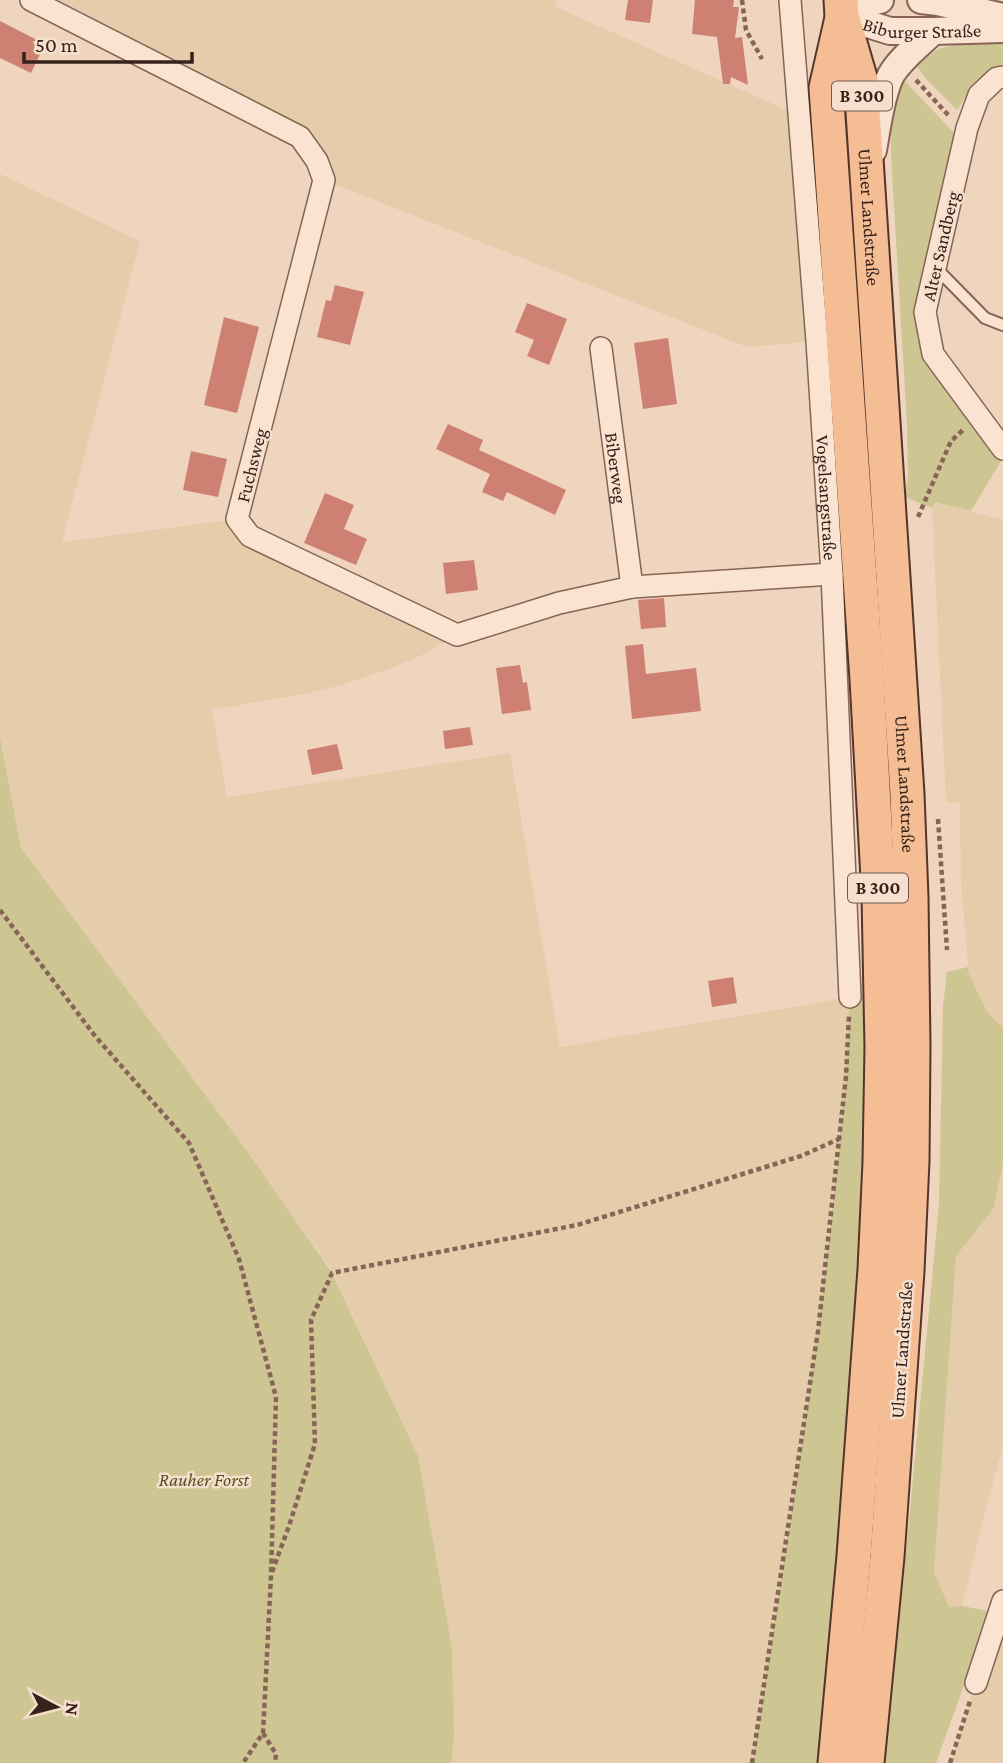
<svg xmlns="http://www.w3.org/2000/svg" width="1003" height="1763" viewBox="0 0 1003 1763" font-family="'Crimson Pro',serif">
<rect width="100%" height="100%" fill="#efd4be"/>
<path fill="#e5cdab" d="M 31,0 L 555,0 L 556,7 L 800,116 L 817,341 L 747,347 L 324,180 L 300,137 Z
M 0,174 L 140,241 L 62,542 L 237,519 L 457,635 L 420,656 L 384,671 L 342,685 L 304,694 L 212,710 L 227,797 L 510,753 L 560,1047 L 850,997 L 846,1076 L 818,1331 L 752,1763 L 451,1763 L 454,1735 L 452,1648 L 418,1456 L 333,1273 L 250,1155 L 21,848 L 0,737 Z
M 935,502 L 1003,520 L 1003,1028 L 987,1012 L 969,974 L 961,885 L 960,803 L 946,802 L 932,508 Z
M 1003,1163 L 1003,1447 L 990,1493 L 962,1606 L 949,1607 L 934,1572 L 956,1256 L 994,1208 Z
M 1003,1601 L 1003,1763 L 950,1763 L 976,1683 Z"/>
<path fill="#cdc592" d="M 1003,40 L 1003,64 C 975,77 973,86 957,110 L 928,81 L 916,65 L 938,49 L 967,42 Z
M 904,80 L 957,136 L 922,299 L 969,414 L 1001,461 L 971,511 L 935,502 L 932,508 L 905,497 L 908,475 L 907,423 L 892,174 L 890,119 L 897,93 Z
M 0,737 L 21,848 L 250,1155 L 332,1273 L 418,1456 L 452,1648 L 454,1735 L 451,1763 L 0,1763 Z
M 968,967 L 969,974 L 987,1012 L 1003,1028 L 1003,1163 L 994,1208 L 956,1256 L 934,1572 L 949,1607 L 962,1606 L 988,1611 L 968,1674 L 936,1763 L 882,1763 L 899,1586 L 903,1584 L 939,1205 L 943,1007 L 947,972 Z
M 868,995 L 866,1192 L 847,1454 L 819,1763 L 752,1763 C 791,1509 836,1254 850,997 Z"/>
<path fill="#ce8172" d="M 628,0 L 653,0 L 650,23 L 625,20 Z
M 695,0 L 734,0 L 733,7 L 739,7 L 735,38 L 742,37 L 748,85 L 731,77 L 730,84 L 723,84 L 717,37 L 692,34 Z
M 0,21 L 45,44 L 31,73 L 0,58 Z
M 335,285 L 364,292 L 350,345 L 317,337 L 326,300 L 331,301 Z
M 527,303 L 567,319 L 549,365 L 527,356 L 534,340 L 515,332 Z
M 224,317 L 259,327 L 237,413 L 204,405 Z
M 668,338 L 677,404 L 643,409 L 634,343 Z
M 448,424 L 483,440 L 479,450 L 566,490 L 555,515 L 507,492 L 503,501 L 482,492 L 490,474 L 436,449 Z
M 191,451 L 227,459 L 218,497 L 183,490 Z
M 325,493 L 354,505 L 344,529 L 367,539 L 356,565 L 304,543 Z
M 474,560 L 478,590 L 446,594 L 443,563 Z
M 664,598 L 666,627 L 641,629 L 638,600 Z
M 643,644 L 646,674 L 696,668 L 701,711 L 632,719 L 625,646 Z
M 520,665 L 523,683 L 527,682 L 531,710 L 502,714 L 496,668 Z
M 470,727 L 473,745 L 445,749 L 443,731 Z
M 337,744 L 343,769 L 312,775 L 307,750 Z
M 733,977 L 737,1003 L 712,1007 L 708,981 Z"/>
<g fill="none" stroke-linecap="round" stroke-linejoin="round">
<defs>
<path id="service" d="M 935,267 L 985,318 L 1003,325"/>
<g id="minor">
<path d="M 31,0 L 300,137 L 317,161 L 324,180 L 237,519 L 250,536 L 457,635 L 559,603 L 632,587 L 832,574"/>
<path id="s1" d="M 790,0 L 817,341 L 832,574 L 850,997"/>
<path d="M 1003,77 L 997,78 L 979,95 L 967,128 L 925,312 L 933,354 L 1003,449"/>
<path id="s2" d="M 601,348 L 632,587"/>
<path d="M 976,1683 L 1003,1601"/>
</g>
<g id="tertiary">
<path d="M 921,0 L 938,2 L 1003,17"/>
<path id="s3" d="M 842,16 L 890,31 L 933,31 L 1003,29"/>
<path d="M 842,16 L 872,2 L 880,0"/>
<path d="M 873,150 C 877,129 881,94 891,75 C 901,58 919,45 933,31"/>
</g>
<g id="primary">
<path id="s4" d="M 841,0 L 842,16 L 861,81 L 907,794 L 911,897 L 913,1046 L 912,1161 L 907,1271 L 887,1557 L 867,1763"/>
<path d="M 835,1763 L 854,1556 L 875,1269 L 880,1162 L 882,1047 L 879,896 L 867,679 L 826,88 L 842,18"/>
</g>
</defs>
<use href="#service" stroke="#876456" stroke-width="14"/>
<use href="#minor" stroke="#876456" stroke-width="24"/>
<use href="#tertiary" stroke="#876456" stroke-width="30"/>
<use href="#primary" stroke="#55342b" stroke-width="37"/>
<path stroke="#876456" stroke-width="4.5" stroke-dasharray="5 3.5" stroke-linecap="butt" d="M 742,0 L 746,30 L 762,59
M 916,80 L 950,117
M 918,517 L 951,441 L 964,429
M 938,819 L 947,950
M 0,910 L 95,1036 L 189,1143 L 239,1259 L 276,1397 L 271,1576 L 263,1733 L 243,1763
M 272,1572 L 289,1526 L 315,1444 L 311,1320 L 332,1273 L 577,1225 L 801,1156 L 839,1139
M 263,1733 L 276,1754 L 275,1763
M 752,1763 L 818,1331 L 846,1076 L 849,1015
M 950,1763 L 970,1701"/>
<use href="#service" stroke="#fae3d1" stroke-width="10"/>
<use href="#minor" stroke="#fae3d1" stroke-width="21"/>
<use href="#tertiary" stroke="#fae3d1" stroke-width="26"/>
<use href="#primary" stroke="#f4bd93" stroke-width="33"/>
</g>
<g text-anchor="middle" stroke-width="5" stroke-linejoin="round" paint-order="stroke">
<g fill="#f6e0cd" stroke="#705b50" stroke-width="2">
<rect x="832" y="81.5" width="60" height="29" rx="5"/>
<rect x="848" y="873.5" width="60" height="29" rx="5"/>
</g>
<g font-size="18" font-weight="bold" fill="#36221b">
<text x="862" y="102">B 300</text>
<text x="878" y="894">B 300</text>
</g>
<g font-size="19" fill="#36221b" stroke="#f6e0cd">
<text dy="7" stroke="none"><textPath href="#s3" startOffset="82">Biburger Straße</textPath></text>
<text dy="7" stroke="none"><textPath href="#s4" startOffset="220">Ulmer Landstraße</textPath></text>
<text transform="translate(940 246) rotate(-77)" y="7">Alter Sandberg</text>
<text transform="translate(251 465) rotate(-76)" y="7">Fuchsweg</text>
<text dy="7" stroke="none"><textPath href="#s2" startOffset="121">Biberweg</textPath></text>
<text dy="7" stroke="none"><textPath href="#s1" startOffset="499">Vogelsangstraße</textPath></text>
<text dy="7" stroke="none"><textPath href="#s4" startOffset="788">Ulmer Landstraße</textPath></text>
<text transform="translate(901 1350) rotate(-86)" y="7">Ulmer Landstraße</text>
</g>
<g font-size="19" font-style="italic" fill="#535321" stroke="#f6e0cd">
<text x="204" y="1486">Rauher Forst</text>
</g>
</g>
<g transform="translate(56 1707) rotate(97)" stroke="#f6e0cd" stroke-width="5" paint-order="stroke">
<path d="M0-5L12 26L0 18L-12 26Z" fill="#36221b"/>
<text y="-10" font-size="19" font-weight="bold" text-anchor="middle" fill="#36221b">N</text>
</g>
<path d="M24 52v10h168v-10" fill="none" stroke="#36221b" stroke-width="3.5"/>
<text x="35" y="52" font-size="21" fill="#36221b" stroke="#f6e0cd" stroke-width="5" paint-order="stroke">50 m</text>
</svg>
